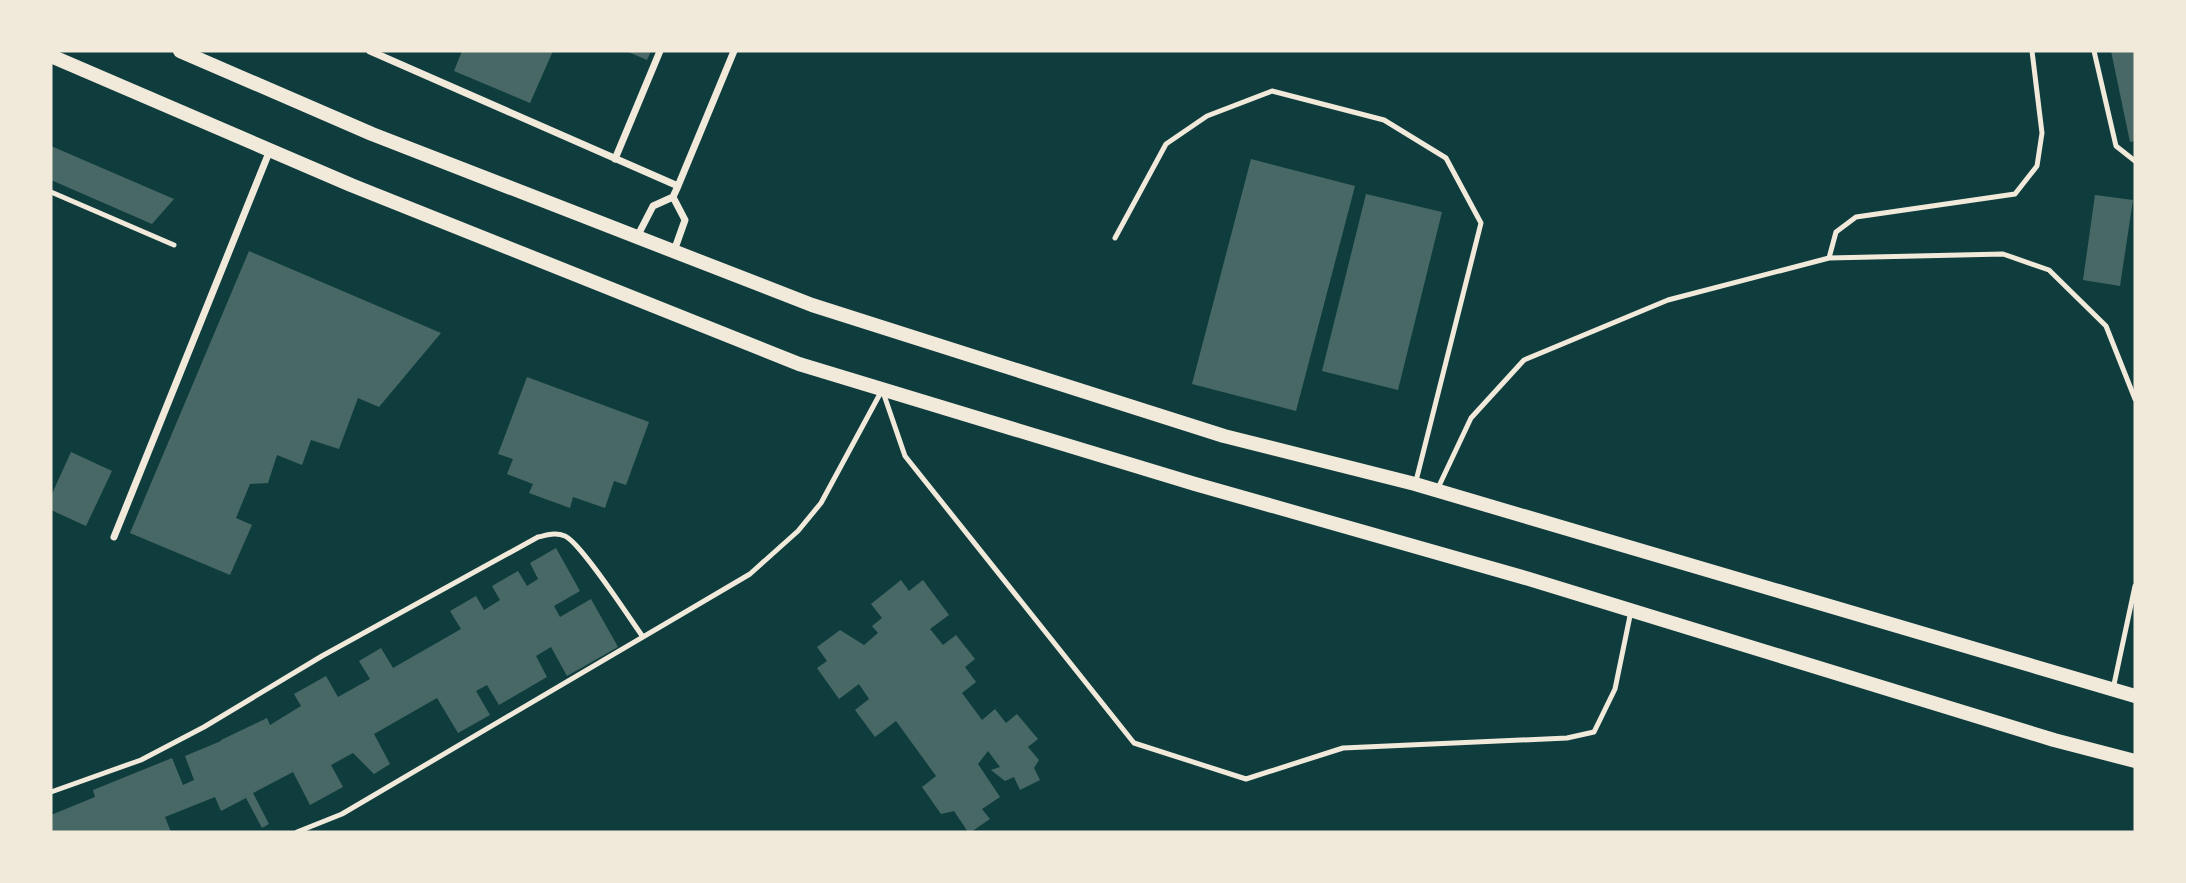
<svg xmlns="http://www.w3.org/2000/svg" width="2186" height="883" viewBox="0 0 2186 883" font-family="Raleway,sans-serif">
<rect width="100%" height="100%" fill="#0f3d3e"/>
<path fill="#486865" d="M 462,51 L 553,51 L 530,103 L 454,71 Z
M 626,51 L 651,51 L 647,60 Z
M 2111,51 L 2135,51 L 2135,141 L 2130,142 Z
M 51,146 L 174,199 L 152,224 L 51,180 Z
M 1251,159 L 1355,186 L 1296,411 L 1192,384 Z
M 1366,194 L 1442,212 L 1398,390 L 1322,371 Z
M 2095,195 L 2133,200 L 2120,286 L 2083,280 Z
M 249,251 L 441,333 L 379,407 L 358,398 L 339,449 L 311,440 L 302,465 L 277,455 L 268,483 L 250,484 L 236,518 L 252,525 L 230,575 L 130,533 Z
M 527,377 L 649,422 L 626,485 L 614,481 L 605,508 L 573,497 L 570,508 L 529,493 L 533,484 L 507,474 L 513,459 L 498,454 Z
M 71,452 L 112,471 L 86,526 L 51,510 L 51,496 Z
M 556,548 L 580,591 L 554,606 L 560,617 L 591,599 L 618,647 L 567,676 L 551,647 L 536,656 L 547,677 L 499,705 L 487,685 L 476,691 L 490,715 L 458,733 L 437,698 L 374,734 L 390,764 L 374,774 L 353,753 L 331,765 L 343,787 L 310,805 L 293,772 L 253,793 L 269,824 L 262,828 L 246,798 L 221,811 L 215,797 L 165,817 L 171,832 L 51,832 L 51,815 L 95,797 L 93,790 L 172,758 L 183,785 L 194,780 L 185,756 L 221,741 L 221,740 L 267,718 L 270,725 L 301,706 L 294,694 L 326,676 L 338,697 L 370,679 L 359,661 L 381,648 L 393,668 L 461,629 L 450,611 L 476,596 L 484,610 L 500,600 L 492,586 L 518,571 L 527,586 L 538,579 L 530,563 Z
M 901,580 L 909,591 L 923,580 L 949,615 L 930,629 L 943,645 L 956,635 L 975,659 L 965,667 L 976,682 L 962,693 L 982,720 L 995,709 L 1006,723 L 1017,714 L 1038,739 L 1028,747 L 1039,760 L 1034,768 L 1040,780 L 1020,790 L 1014,777 L 1005,781 L 991,770 L 1000,767 L 988,751 L 978,764 L 1000,797 L 982,809 L 990,819 L 971,832 L 968,832 L 954,811 L 941,814 L 922,787 L 936,776 L 896,721 L 875,737 L 855,710 L 869,699 L 859,684 L 839,699 L 817,668 L 827,661 L 817,647 L 840,630 L 864,645 L 878,633 L 872,626 L 882,618 L 871,604 Z"/>
<g fill="none" stroke-linecap="round" stroke-linejoin="round">
<path stroke="#f1e9da" stroke-width="5" d="M 2094,51 L 2116,146 L 2135,161
M 51,192 L 174,245
M 1115,238 L 1166,144 L 1207,116 L 1272,91 L 1384,120 L 1446,158 L 1481,223 L 1416,481
M 1829,258 L 1836,232 L 1856,217 L 2015,194 L 2037,166 L 2042,133 L 2032,51
M 883,392 L 905,456 L 1134,743 L 1246,779 L 1343,748 L 1567,738 L 1594,732 L 1615,689 L 1631,611
M 1438,488 L 1471,418 L 1524,360 L 1668,300 L 1829,258 L 2003,254 L 2049,270 L 2106,326 L 2135,399
M 2113,689 L 2135,586
M 51,792 L 141,760 L 204,727 L 322,656 L 538,537 C 548,535 555,532 565,536 C 581,543 630,619 643,637
M 297,832 L 342,814 L 750,574 L 798,531 L 821,503 L 881,392"/>
<path stroke="#f1e9da" stroke-width="7" d="M 370,51 L 678,186 L 673,197 L 653,206 L 637,237
M 615,159 L 660,51
M 678,186 L 734,51
M 673,197 L 685,220 L 674,251
M 114,537 L 270,150"/>
<path stroke="#f1e9da" stroke-width="14" d="M 180,51 L 372,134 L 812,305 L 1224,436 L 1415,484 L 2135,696
M 51,56 L 351,185 L 799,364 L 1195,484 L 1529,579 L 2054,740 L 2135,761"/>
</g>
<rect width="2186" height="883" fill="none" stroke="#f1e9da" stroke-width="105"/>
</svg>
